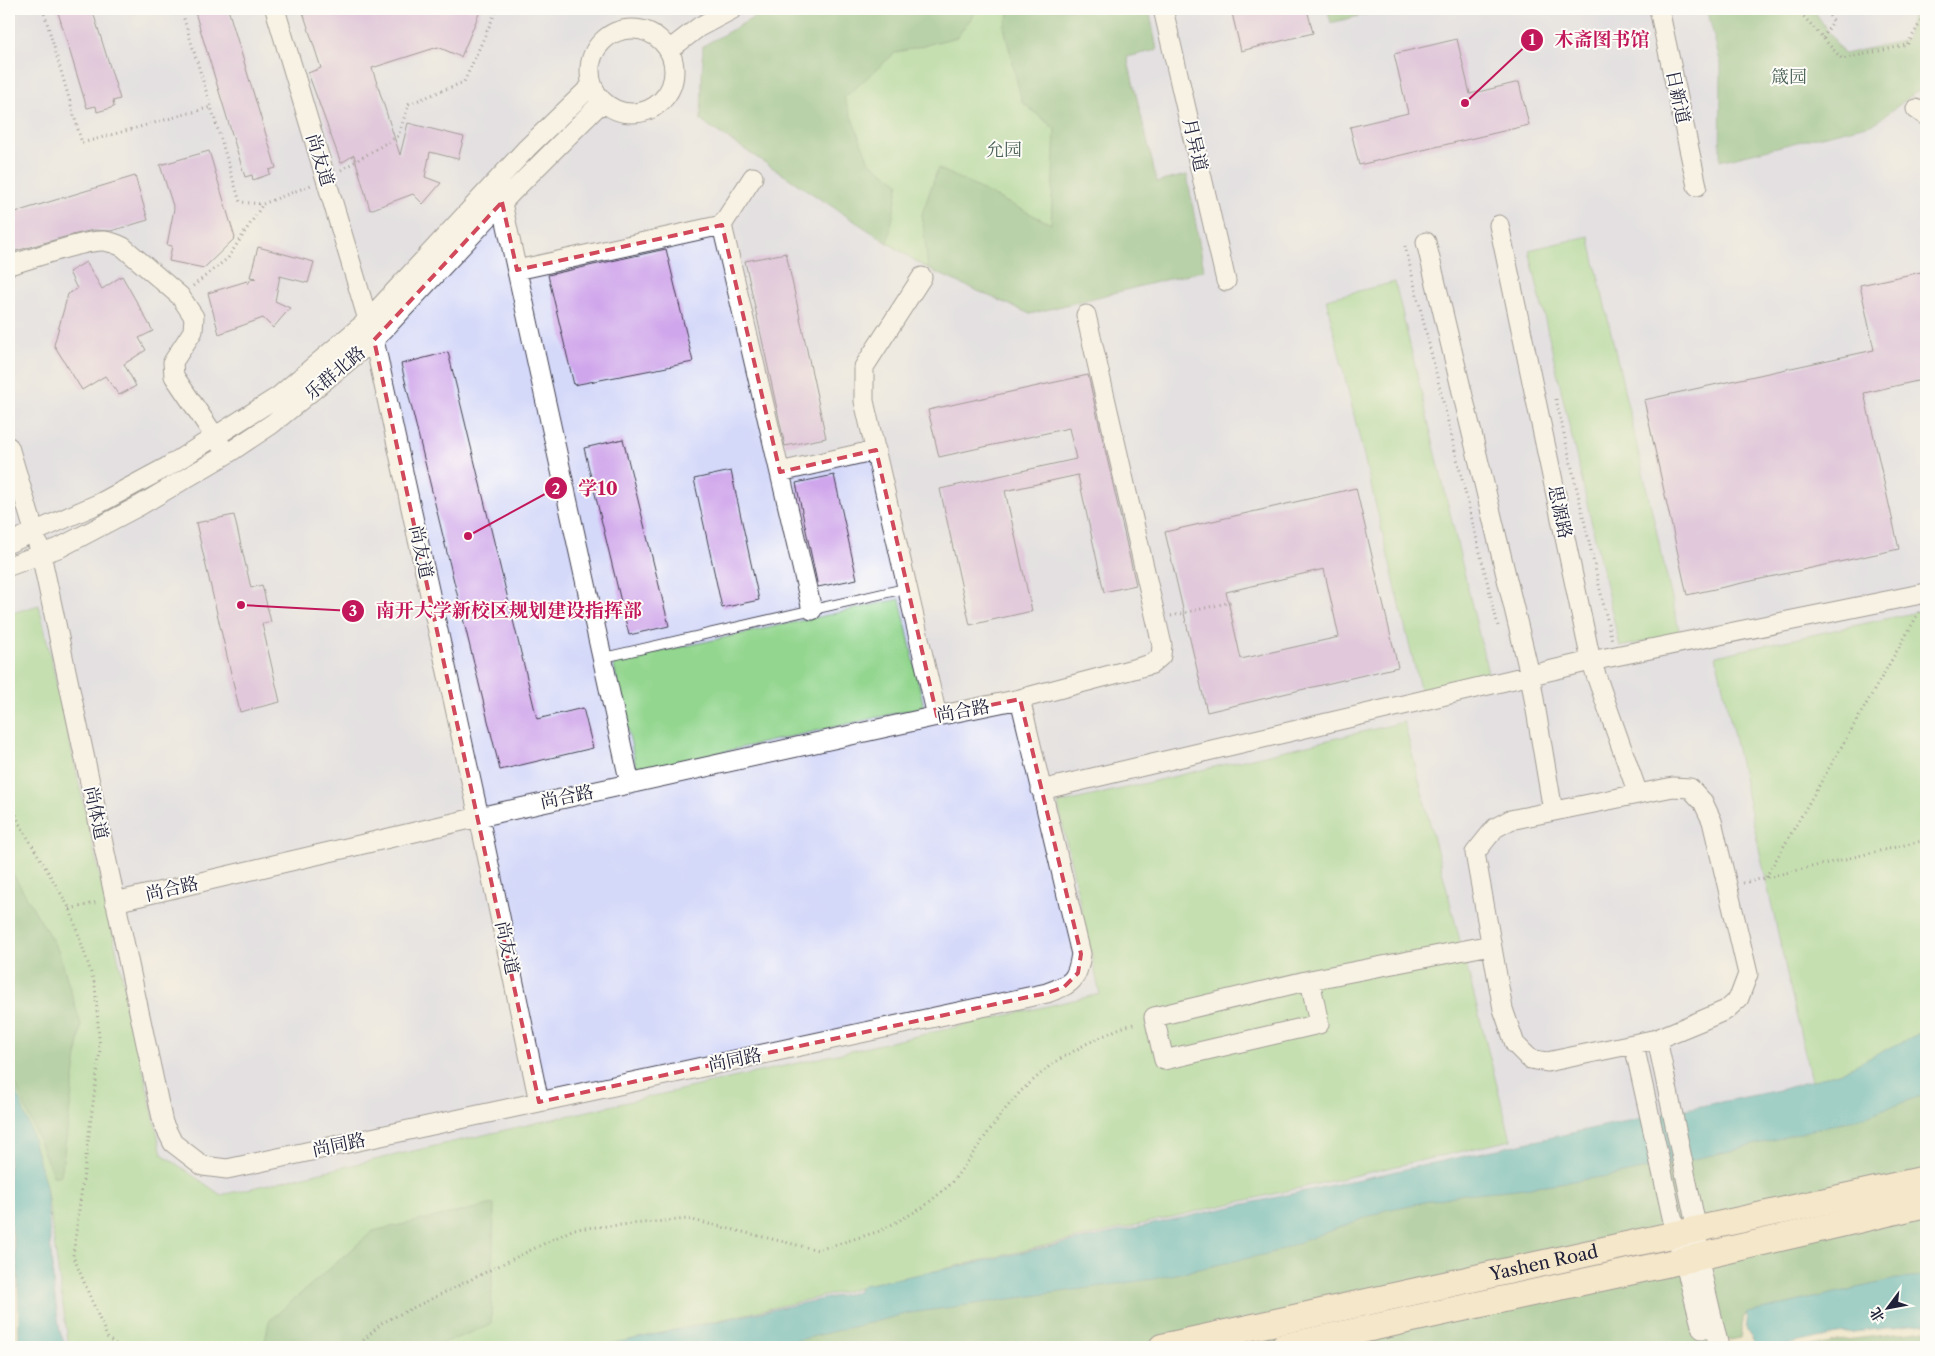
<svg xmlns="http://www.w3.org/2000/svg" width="1935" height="1356" viewBox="0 0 1935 1356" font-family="'Libre Caslon Text','Noto Serif SC',serif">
<rect width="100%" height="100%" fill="#fdfcf7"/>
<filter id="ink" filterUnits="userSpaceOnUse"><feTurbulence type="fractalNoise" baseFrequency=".02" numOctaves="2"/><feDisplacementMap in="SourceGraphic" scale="10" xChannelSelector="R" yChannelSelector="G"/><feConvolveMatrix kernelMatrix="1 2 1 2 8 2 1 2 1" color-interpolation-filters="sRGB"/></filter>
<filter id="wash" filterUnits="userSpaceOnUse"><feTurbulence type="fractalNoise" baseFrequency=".0096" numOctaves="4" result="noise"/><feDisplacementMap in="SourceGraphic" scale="20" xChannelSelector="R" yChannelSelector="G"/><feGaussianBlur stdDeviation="1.12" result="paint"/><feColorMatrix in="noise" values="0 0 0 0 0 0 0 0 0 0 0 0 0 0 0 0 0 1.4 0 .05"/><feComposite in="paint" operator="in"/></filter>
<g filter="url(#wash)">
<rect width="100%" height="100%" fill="#f0e8ce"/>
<path fill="#d4d8f9" d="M 9,9 L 1926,9 L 1926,1065 L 683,1347 L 55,1347 L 9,1175 Z"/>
<path fill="#93d68f" stroke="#5a7c65" d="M 769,9 L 1149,9 L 1157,50 L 1127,57 L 1157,182 L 1187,175 L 1204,270 L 1030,314 L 928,269 L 701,121 L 703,46 Z
M 1589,236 L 1680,634 L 1620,647 L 1529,250 Z
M 1395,282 L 1489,677 L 1421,693 L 1326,299 Z
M 900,599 L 924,707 L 637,771 L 613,662 Z
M 39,605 L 162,1154 L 221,1195 L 1100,994 L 1058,804 L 1404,722 L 1511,1140 L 600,1347 L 69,1347 L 46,1186 L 9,1085 L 9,614 Z
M 1926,610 L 1926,1053 L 1811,1081 L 1716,656 Z"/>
<path fill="#76b77a" stroke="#4c6c5a" d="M 769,9 L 978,9 L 957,37 L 895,53 L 844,98 L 869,162 L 899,183 L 888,243 L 701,121 L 703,46 Z
M 1011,9 L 1149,9 L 1157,50 L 1127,57 L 1157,182 L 1187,175 L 1204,270 L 1030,314 L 928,269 L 922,214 L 938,168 L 1051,224 L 1055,129 L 1022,102 L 1004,27 Z
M 1327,9 L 1374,9 L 1375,12 L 1331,23 Z
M 1707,9 L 1813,9 L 1844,54 L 1906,40 L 1914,9 L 1926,9 L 1926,85 L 1875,123 L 1720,161 L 1721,65 Z
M 9,867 L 59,952 L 81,1025 L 61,1176 L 53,1176 L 9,1067 Z
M 1926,1080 L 1926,1288 L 1744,1316 L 1740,1338 L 1701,1347 L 708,1347 Z
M 494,1204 L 491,1325 L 433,1347 L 264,1347 L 269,1321 L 373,1231 Z
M 1926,1330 L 1926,1347 L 1807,1347 L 1830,1342 Z"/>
<path fill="#41b0bb" stroke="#32697b" d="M 1926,1030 L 1926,1094 L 1863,1117 L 1722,1153 L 1623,1174 L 1517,1189 L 1464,1194 L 1386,1210 L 1271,1253 L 1153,1279 L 910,1313 L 770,1347 L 595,1347 L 856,1292 L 863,1285 L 956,1267 L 1608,1125 L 1779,1090 L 1841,1072 Z
M 9,1071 L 30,1128 L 46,1186 L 54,1292 L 60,1332 L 66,1347 L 19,1346 L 18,1271 L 9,1212 Z
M 1926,1277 L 1926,1323 L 1831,1335 L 1777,1347 L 1758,1347 L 1746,1329 L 1748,1313 L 1896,1279 Z"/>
<g id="blocks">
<path fill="#cfa5eb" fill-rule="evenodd" d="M 57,9 L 92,9 L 120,99 L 113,101 L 114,107 L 97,112 L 96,106 L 87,108 Z
M 194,9 L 228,9 L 276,168 L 269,170 L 270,174 L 253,180 L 252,175 L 245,177 Z
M 302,9 L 481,9 L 461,57 L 438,47 L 372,68 L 400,155 L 408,123 L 464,137 L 458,159 L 430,152 L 425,177 L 441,183 L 423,204 L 413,194 L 370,210 L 354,155 L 341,163 L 308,73 L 321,68 Z
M 1231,9 L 1307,9 L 1313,33 L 1241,51 Z
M 1457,39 L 1470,94 L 1519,82 L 1529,125 L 1359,165 L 1350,127 L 1408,113 L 1394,54 Z
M 209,151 L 235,238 L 204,268 L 169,261 L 172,246 L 167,245 L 174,209 L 160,165 Z
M 135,176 L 148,220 L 111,231 L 93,230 L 68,236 L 9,253 L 9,214 Z
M 258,247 L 314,262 L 308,283 L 280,276 L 275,301 L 290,308 L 273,328 L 263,318 L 219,334 L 208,293 L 247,281 L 248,284 L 251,279 L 256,278 L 250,277 Z
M 666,249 L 693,362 L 574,385 L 548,275 Z
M 786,253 L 826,438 L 785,446 L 745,261 Z
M 86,262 L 102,289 L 122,276 L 153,331 L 139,338 L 146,350 L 124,364 L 136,386 L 119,395 L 105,376 L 82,390 L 54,345 L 68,294 L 77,289 L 69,272 Z
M 1926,271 L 1926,379 L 1864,393 L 1899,549 L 1687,595 L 1644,400 L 1874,350 L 1860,285 Z
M 448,352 L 537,719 L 583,708 L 593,748 L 500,770 L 401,364 Z
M 1088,375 L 1136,585 L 1104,592 L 1078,475 L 1005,491 L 1032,611 L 970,625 L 940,489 L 1076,459 L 1069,428 L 939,457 L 928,410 Z
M 623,439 L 669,626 L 629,635 L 584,448 Z
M 731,471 L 759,600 L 722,608 L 694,479 Z
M 834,475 L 857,579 L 818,587 L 796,483 Z
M 1356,488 L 1398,667 L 1207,712 L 1165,532 ZM 1324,569 L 1339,637 L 1241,659 L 1226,592 Z
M 234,515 L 251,588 L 262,585 L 271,622 L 262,624 L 280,702 L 240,712 L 196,523 Z"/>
</g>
</g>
<g filter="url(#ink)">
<use href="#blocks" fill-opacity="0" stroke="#414051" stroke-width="1"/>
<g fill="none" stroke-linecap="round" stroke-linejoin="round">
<defs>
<path id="service" d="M 602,658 L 907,588"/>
<path id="minor" d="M 275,9 L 374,340 L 479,817 L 539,1102
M 1163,9 L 1226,281
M 1659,9 L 1697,186
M590 71a42 42 0 1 1 84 0a42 42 0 1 1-84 0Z
M 669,50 L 699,27 L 733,9
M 1916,109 L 1926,116
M 500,194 L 630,784
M 722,225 L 812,610
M 1499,225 L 1591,661 L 1638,794
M 1426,242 L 1530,675 L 1553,811
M 9,265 C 32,259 82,240 104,241 C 111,242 117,244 123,247 L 180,296 L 194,317 L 193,331 L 173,362 L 174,376 L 222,447
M 517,270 L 722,225 L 753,177
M 922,277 L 864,367 L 864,401 L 937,716
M 9,447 L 41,554 L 163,1123 L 173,1143 L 203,1166 L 227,1169 L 1047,993 C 1072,984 1077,981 1081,954 L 1020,699
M 780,472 L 876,450
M 9,543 L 100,503 L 167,467 L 279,396 L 368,320 L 527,148 L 591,86
M 9,566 L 61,547 L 139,506 L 227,454 L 272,424 L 374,340 L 512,192 L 602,102
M 1673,787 L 1690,788 L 1703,802 L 1712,821 L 1748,974 L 1739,998 L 1726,1010 L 1703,1020 L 1657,1039 L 1547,1062 L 1530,1059 L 1515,1044 L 1503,1009 L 1475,853 L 1495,828 L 1510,820 Z
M 1041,790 L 1591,661 L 1926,593
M 115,902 L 479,817 L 937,716 L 1020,699 L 1152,664 L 1161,656 L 1162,645 L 1086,315
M 1310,980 L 1319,1024 L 1164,1060 L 1154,1017 L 1310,980 L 1491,945
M 1657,1039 L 1697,1230 L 1698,1257 L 1719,1347
M 1634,1045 L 1676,1235 L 1684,1260 L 1702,1329"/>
<g id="secondary">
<path id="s1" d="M 1162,1347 L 1926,1179"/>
<path d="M 1283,1347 L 1698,1257 L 1926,1204"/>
</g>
</defs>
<use href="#service" stroke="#414051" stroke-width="11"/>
<use href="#minor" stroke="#414051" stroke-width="21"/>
<use href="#secondary" stroke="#414051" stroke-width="28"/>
<path stroke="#414051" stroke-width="3" stroke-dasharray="1 4" stroke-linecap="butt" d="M 43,9 L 82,143 L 211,107
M 181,9 L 240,202 L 263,204 L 311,185
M 1797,9 L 1842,59 L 1907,45 L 1926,13
M 1823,38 L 1833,21 L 1825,9
M 341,170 L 398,136 L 409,104 L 464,82 L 497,9
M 1405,246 L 1498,626
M 193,286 L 228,258 L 263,204
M 1556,399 L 1612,641
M 1171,616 L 1231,602
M 9,796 L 19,823 L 70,909 L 95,985 L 100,1050 L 73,1256 L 108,1339 L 120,1347
M 1766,877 L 1920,611
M 1743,883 L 1926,840
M 70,909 L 98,902
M 356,1347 L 382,1323 L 574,1229 L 688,1219 L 818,1250 L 880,1231 L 922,1208 L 951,1184 L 1002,1113 L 1021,1091 L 1053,1063 L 1086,1044 L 1120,1028 L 1137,1023"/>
<use href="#service" stroke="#fff" stroke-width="9"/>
<use href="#minor" stroke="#fff" stroke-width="19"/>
<use href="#secondary" stroke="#fbe6c4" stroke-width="26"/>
</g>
</g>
<path d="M0 0H1935V1356H0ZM 502,202 L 517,270 L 722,225 L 780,472 L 876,450 L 937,716 L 1020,699 L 1081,954 L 1078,973 L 1064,987 L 1047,993 L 539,1102 L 374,340 Z" fill="#f0e8ce" fill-opacity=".55" fill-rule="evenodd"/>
<path fill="none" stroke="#d1495b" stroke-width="4" stroke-dasharray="10 6" stroke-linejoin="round" d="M 502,202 L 517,270 L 722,225 L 780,472 L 876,450 L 937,716 L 1020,699 L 1081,954 L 1078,973 L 1064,987 L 1047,993 L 539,1102 L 374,340 Z"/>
<g text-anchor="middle" stroke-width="4" stroke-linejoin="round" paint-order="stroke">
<g font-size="18" fill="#4a6158" stroke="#fdfcf7">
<text x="1789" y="83">箴园</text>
<text x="1004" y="156">允园</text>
</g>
<g font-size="18" fill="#22223b" stroke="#fdfcf7">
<text transform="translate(1678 97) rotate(78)" y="6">日新道</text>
<text transform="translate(1195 145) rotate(77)" y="6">月异道</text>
<text transform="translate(320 160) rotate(73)" y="6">尚友道</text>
<text transform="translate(335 373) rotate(-40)" y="6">乐群北路</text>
<text transform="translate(1560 512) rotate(78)" y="6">思源路</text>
<text transform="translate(421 552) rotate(78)" y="6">尚友道</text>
<text transform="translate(963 711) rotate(-11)" y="6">尚合路</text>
<text transform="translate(567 797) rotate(-12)" y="6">尚合路</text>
<text transform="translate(96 813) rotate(78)" y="6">尚体道</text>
<text transform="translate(172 889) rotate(-13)" y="6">尚合路</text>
<text transform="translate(507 948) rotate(78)" y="6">尚友道</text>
<text transform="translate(735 1060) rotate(-12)" y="6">尚同路</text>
<text transform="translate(339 1145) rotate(-12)" y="6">尚同路</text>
<text dy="6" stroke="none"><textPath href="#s1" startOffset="391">Yashen Road</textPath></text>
</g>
</g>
<path fill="none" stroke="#c2185b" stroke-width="2" d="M1465 103L1532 40M468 536L556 488M241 605L353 611"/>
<g fill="#c2185b" stroke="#fdfcf7" stroke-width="2">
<circle cx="1465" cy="103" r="5"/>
<circle cx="468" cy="536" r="5"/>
<circle cx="241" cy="605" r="5"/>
<circle cx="1532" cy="40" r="12"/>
<circle cx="556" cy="488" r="12"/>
<circle cx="353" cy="611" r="12"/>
</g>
<g font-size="15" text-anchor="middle" font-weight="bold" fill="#fff">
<text x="1532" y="45">1</text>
<text x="556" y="494">2</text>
<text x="353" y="616">3</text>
</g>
<g font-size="19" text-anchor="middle" font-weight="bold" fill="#c2185b" stroke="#fdfcf7" stroke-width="4" stroke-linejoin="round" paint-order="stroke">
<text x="1602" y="46">木斋图书馆</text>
<text x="598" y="495">学10</text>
<text x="509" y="617">南开大学新校区规划建设指挥部</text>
</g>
<rect width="1935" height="1356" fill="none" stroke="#fdfcf7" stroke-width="30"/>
<g transform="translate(1888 1308) rotate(238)" stroke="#fdfcf7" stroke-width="4" paint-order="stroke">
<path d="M0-4L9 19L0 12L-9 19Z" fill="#22223b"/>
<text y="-8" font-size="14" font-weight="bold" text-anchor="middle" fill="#22223b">北</text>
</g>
</svg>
